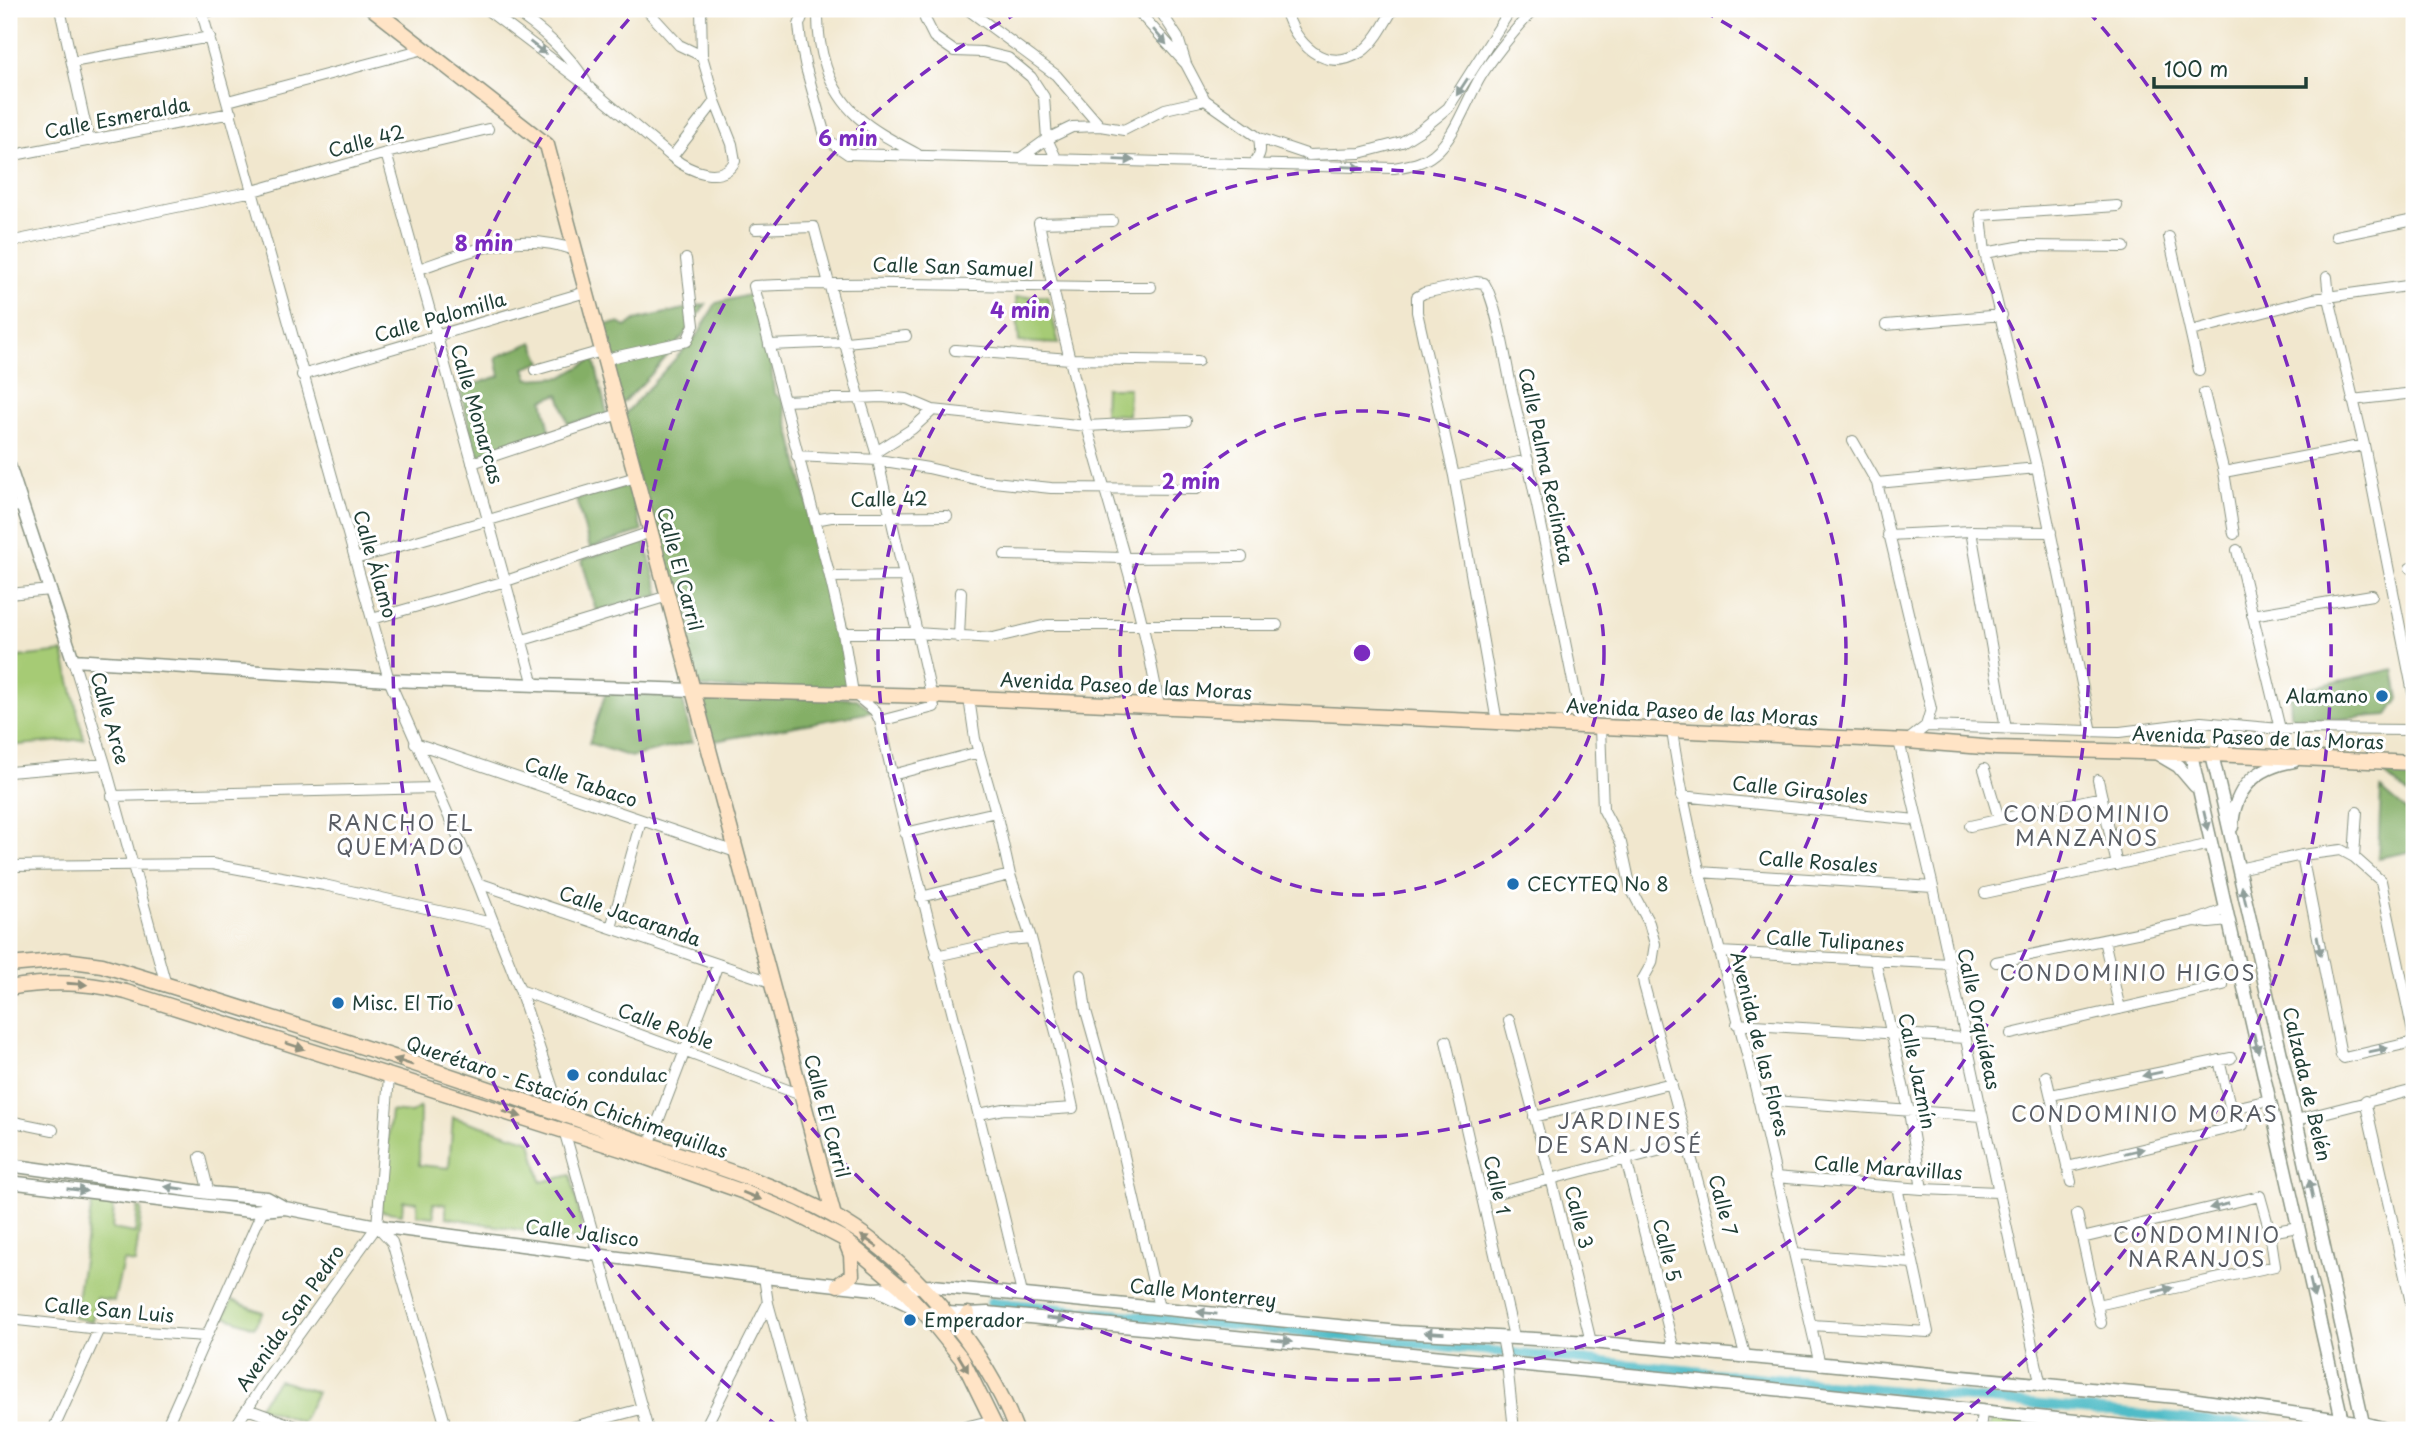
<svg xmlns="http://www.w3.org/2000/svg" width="2423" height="1439" viewBox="0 0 2423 1439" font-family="'Playpen Sans',sans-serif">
<rect width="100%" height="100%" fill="#fff"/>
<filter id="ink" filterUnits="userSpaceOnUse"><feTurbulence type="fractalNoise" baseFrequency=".0143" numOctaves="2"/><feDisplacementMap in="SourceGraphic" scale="14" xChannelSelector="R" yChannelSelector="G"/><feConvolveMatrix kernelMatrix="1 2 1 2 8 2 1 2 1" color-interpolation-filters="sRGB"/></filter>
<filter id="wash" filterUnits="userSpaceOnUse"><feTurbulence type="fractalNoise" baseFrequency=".00686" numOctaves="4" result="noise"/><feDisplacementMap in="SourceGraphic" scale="28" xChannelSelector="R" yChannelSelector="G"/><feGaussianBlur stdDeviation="1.57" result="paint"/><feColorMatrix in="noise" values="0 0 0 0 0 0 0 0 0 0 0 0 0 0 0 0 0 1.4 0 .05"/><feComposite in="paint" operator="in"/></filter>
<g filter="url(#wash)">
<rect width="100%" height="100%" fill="#f1e7ce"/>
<path fill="#a6cb75" stroke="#628454" stroke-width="2" d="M 1047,296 L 1059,344 L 1019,342 L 1016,297 Z
M 1105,388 L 1129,388 L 1128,415 L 1104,414 Z
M 63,652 L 84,739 L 9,746 L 9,658 Z
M 420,1107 L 419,1165 L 449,1168 L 453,1117 L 531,1141 L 541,1182 L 571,1175 L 584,1237 L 576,1240 L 446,1217 L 446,1204 L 433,1203 L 434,1217 L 417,1215 L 417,1202 L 403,1201 L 402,1214 L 380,1211 L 391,1111 L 411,1113 Z
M 92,1203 L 114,1206 L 112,1229 L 135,1233 L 138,1208 L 142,1209 L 135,1263 L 123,1261 L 114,1301 L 96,1298 L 92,1321 L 74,1318 Z
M 232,1300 L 263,1312 L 254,1327 L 224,1316 Z
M 278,1380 L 317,1392 L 302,1422 L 258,1407 Z
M 1994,1419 L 2112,1430 L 1986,1430 Z"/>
<path fill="#84af66" stroke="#52764d" stroke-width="2" d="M 752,294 L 762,339 L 769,346 L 774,393 L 783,400 L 808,505 L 809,525 L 818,547 L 854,693 L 694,687 L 621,418 L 699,333 L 716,303 Z
M 706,304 C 681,341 654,375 620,405 L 599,325 L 619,323 L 626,327 L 635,320 Z
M 533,342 L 542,362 L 525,368 L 529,379 L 562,377 L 594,359 L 607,414 L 568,424 L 559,394 L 543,400 L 550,431 L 476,457 L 460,389 L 500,376 L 496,357 Z
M 629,485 L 642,531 L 590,548 L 576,499 Z
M 644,539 L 660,595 L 596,611 L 582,560 Z
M 2394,669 L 2399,699 L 2388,715 L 2340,719 L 2291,716 L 2290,692 Z
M 606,692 L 682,697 L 692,742 L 631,757 L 589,743 Z
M 695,694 L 857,699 L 872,712 L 709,742 Z
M 2380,770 L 2414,771 L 2414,799 Z
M 2381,789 L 2414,817 L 2414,851 L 2378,858 Z"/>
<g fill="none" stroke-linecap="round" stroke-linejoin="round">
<path stroke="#4fbcc7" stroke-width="10" d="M 991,1302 L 2296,1430"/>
</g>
</g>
<g filter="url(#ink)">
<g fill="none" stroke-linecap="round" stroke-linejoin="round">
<defs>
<path id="minor" d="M 60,9 L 89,141
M 201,9 L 389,680 L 478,883 L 520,990 L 561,1113
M 486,9 L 590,88 L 672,157 L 715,101 L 702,56 L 701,9
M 511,9 C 539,27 569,53 586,82
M 646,9 L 679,45 L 702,56
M 805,9 L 799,25 L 801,43 L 806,68 L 826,139 L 848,154 L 1394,168 C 1409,165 1422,164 1434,154 C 1455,138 1467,99 1481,76 C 1496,52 1515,30 1534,9
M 818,9 C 817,48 827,89 858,117 C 875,132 897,143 917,154
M 927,9 L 925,19 L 934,37 L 954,51 L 983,52 L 1008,58 L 1031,77 L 1044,97 L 1047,139 L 1056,158
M 967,9 L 1056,75 L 1100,126
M 1136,9 L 1185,63
M 1159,9 L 1178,38 L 1186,64 L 1205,100 L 1259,138 L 1309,155 L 1360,153 L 1402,142 L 1421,130 L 1448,108 L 1511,9
M 1285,9 C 1295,42 1323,75 1361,52 C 1375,43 1385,23 1393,9
M 203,13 L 219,9
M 72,62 L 210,37
M 228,101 L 424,49
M 386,153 L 534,685
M 9,156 L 231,113
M 672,157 C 689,171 722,185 735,161 L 732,144 L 715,101
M 1022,157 L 1047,139 L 1072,127 L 1100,126 L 1124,130 L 1165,109 L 1205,100
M 1253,164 C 1261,155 1261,150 1259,138
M 2414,201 L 2414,205
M 1112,221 L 1039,223 C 1053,291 1069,359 1087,426 C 1112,519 1144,611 1159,707
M 756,229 L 814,227 L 859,396 L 876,452 L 934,707 L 880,721
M 2336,236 L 2414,220
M 2169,237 L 2199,370
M 9,242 L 253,191 L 386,153 L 488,129
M 1985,253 L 2023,246 L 2124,247
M 419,269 C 473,250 518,230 575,250
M 2327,277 L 2329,298 L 2364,445 L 2414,698
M 1886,325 L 2002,315
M 2191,331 L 2313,299 L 2414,285
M 769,345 L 846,342 L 906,336
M 955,350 L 1070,359 L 1198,361
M 605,362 L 614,357 L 687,341 L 694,325 L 686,259
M 535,370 L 602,351
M 302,375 L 586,292
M 2204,393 L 2224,472 L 2234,534
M 2352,400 L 2414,393
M 784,401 L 881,397 L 907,399 L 933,410 L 1087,426 L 1186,421
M 1853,441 L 1877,483 L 1931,709 L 1926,726 L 1907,741
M 876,452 L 912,429 L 933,410
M 797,456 L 878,460 L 928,468 L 984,481 L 1051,488 L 1197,489
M 472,463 L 619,414
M 2224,472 L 2364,445
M 1454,476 L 1528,460
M 1877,483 L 2037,468
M 9,507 L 23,506
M 815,520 L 831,517 L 947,516
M 1971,531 L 2006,729
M 1888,535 L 1971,531 L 2051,532
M 2237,550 L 2280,729
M 1005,555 L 1123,558 L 1242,557
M 355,559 L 636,477
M 2410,568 L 2414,568
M 830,577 L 903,576
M 9,594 L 50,590
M 2252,615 L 2372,595
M 372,619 L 506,581 L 651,532
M 843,633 L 916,633 L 993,638 L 1047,625 L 1277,625
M 959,637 L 961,592
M 523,640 L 668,596
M 73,660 L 105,764 L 166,985
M 969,698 L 975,739 L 996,812 L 1010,875 L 1031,938 L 1058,1040 L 1073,1108 L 1043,1110 L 1004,1109 L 979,1114
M 1497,722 L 1454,476 L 1417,312 L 1417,297 L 1424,293 L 1476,282 L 1484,283 C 1496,301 1506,361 1511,386 C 1537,499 1559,613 1582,726
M 1926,726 L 2120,732 L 2201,722 L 2280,729 L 2414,730
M 2224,726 L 2224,755
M 1600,727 L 1603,809 L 1621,843 L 1631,889 L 1649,923 L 1655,944 L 1652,963 L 1643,979 L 1644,985 L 1746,1358
M 1672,731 C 1690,857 1729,978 1759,1102 C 1780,1189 1800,1277 1820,1365
M 2092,732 L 2037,468 L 1985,253 L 1981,215 L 2117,206
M 1899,741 L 1933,887 L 2041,1386
M 415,743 L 736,852
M 1984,769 L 1999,819
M 9,772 L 105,764
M 892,775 L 979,752
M 2098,780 L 2117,865
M 112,796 L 434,788
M 1681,796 L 1916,820
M 1970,826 L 2102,797
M 905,833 L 996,812
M 2302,855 L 2341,1055 L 2344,1058 L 2409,1043 L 2414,1039
M 2354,857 L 2357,812
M 9,866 L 212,864 L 324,885 L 492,923
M 2238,869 L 2302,855 L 2341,850 L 2354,857 L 2381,881 L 2414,1037
M 1699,872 L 1933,887
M 478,883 L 771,982
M 1985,893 L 2211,844
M 921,897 L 1010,875
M 2196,921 L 2209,923 L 2229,921
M 611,928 L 641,821
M 2104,940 L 2120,1009
M 1719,952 L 1950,964
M 936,956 L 1009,940 L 1031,938
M 1875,960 L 1909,1112 L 1922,1189
M 1996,962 L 2195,921 L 2226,909
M 9,974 L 9,984
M 1081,975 L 1086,1011 L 1111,1099 L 1159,1308
M 520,990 L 801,1095
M 1509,1020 L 1551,1178 L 1591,1342
M 1737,1024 L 1965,1038
M 2011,1034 L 2223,985
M 1446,1041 L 1514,1337
M 2219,1060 L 2235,1127
M 2046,1076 L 2071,1182
M 2051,1095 L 2231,1058
M 1758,1100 L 1982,1116
M 2365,1101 L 2414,1316
M 2230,1109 L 2269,1100
M 1534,1117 L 1672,1083
M 2296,1120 L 2414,1090
M 9,1121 L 53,1130
M 564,1130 L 648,1430
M 649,1145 L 718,964
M 200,1157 L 209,1193
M 1626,1159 L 1674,1350
M 2067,1167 L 2243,1125
M 1775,1177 L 1922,1189 L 1998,1192
M 1482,1197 L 1688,1143
M 2077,1214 L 2101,1323
M 377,1226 L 392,1242 L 447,1430
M 377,1226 L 389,1077
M 2270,1232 L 2298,1227
M 2082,1238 L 2260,1196 L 2270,1232 L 2275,1266 L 2097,1305
M 1795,1254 L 1912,1263
M 1022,1294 C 979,1102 923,913 880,721 L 875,711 L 853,693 L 843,633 L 830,577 L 754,286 C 887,280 1018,288 1151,287
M 768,1303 L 803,1430
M 9,1319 L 99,1329 L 206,1336
M 1811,1325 L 1928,1332 L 1897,1187
M 1502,1337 L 1507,1363 L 1514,1430
M 247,1409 L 305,1430
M 53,1430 L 99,1329
M 165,1430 L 265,1205
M 233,1430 L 268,1377 L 377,1226
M 561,1430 L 641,1409
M 704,1430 L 768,1303 L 764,1277
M 953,1430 L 993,1420
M 1980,1430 L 1982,1412"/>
<path id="tertiary" d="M 9,465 L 73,660 L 389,680 L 693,690
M 2156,753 L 2178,766 L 2195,786
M 2191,754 L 2342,1420
M 2212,754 L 2296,1120 L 2363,1423
M 2232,827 C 2234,788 2256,767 2294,761
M 9,1165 L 209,1193 L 267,1198 L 285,1208 L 377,1226 L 764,1277 L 874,1289 L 933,1286 L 1399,1332 L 1591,1342 L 2176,1397 L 2363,1423 L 2390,1430
M 9,1182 L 250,1211 L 285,1208
M 878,1290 L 924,1312 L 968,1314 L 988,1313 L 1764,1388 L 2161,1430"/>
<path id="secondary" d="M 373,9 L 547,145 L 834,1216
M 693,690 L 931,696 L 1907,741 L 1996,748 L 2212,754 L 2414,763
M 9,965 L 65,960 L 102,965 C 273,1017 445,1072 613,1132 C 686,1158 764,1178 832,1215 C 909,1257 986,1349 1016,1430
M 9,988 C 47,981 88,982 126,992 L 624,1150 L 744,1192 L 794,1213 L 844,1239 L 901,1287 L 924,1312 L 962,1359 L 997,1430
M 838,1285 L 852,1275 L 851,1255 L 845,1240
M 963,1335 L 963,1320 L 968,1314"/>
</defs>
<use href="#minor" stroke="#889281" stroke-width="12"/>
<use href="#tertiary" stroke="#889281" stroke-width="15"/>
<use href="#secondary" stroke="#889281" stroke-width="17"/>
<use href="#minor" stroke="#fff" stroke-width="10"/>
<use href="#tertiary" stroke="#fff" stroke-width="12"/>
<use href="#secondary" stroke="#ffe4c6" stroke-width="14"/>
</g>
<defs><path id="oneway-solid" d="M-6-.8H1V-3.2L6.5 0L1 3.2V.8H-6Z" transform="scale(1.75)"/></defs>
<g fill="#8f9e9a">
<use href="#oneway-solid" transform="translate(1160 37) rotate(49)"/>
<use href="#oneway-solid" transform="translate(538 48) rotate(37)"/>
<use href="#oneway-solid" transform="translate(1462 87) rotate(123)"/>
<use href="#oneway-solid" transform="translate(1124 160) rotate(2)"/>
<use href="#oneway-solid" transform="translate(1352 167) rotate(2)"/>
<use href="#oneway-solid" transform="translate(2206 821) rotate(77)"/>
<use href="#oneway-solid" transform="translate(2244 896) rotate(-103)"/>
<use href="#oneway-solid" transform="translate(2319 946) rotate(79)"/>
<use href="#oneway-solid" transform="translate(2256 1043) rotate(77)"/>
<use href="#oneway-solid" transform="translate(2378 1050) rotate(-12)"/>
<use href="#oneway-solid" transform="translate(2152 1074) rotate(168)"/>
<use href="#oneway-solid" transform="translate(2134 1151) rotate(-13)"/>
<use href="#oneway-solid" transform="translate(175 1188) rotate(-172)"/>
<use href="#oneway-solid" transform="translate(2311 1189) rotate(-102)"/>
<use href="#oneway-solid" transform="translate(77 1190) rotate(7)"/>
<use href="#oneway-solid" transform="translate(2219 1206) rotate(167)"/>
<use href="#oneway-solid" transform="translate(2312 1288) rotate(77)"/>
<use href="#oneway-solid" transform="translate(2163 1290) rotate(-13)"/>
<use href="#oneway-solid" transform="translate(1207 1313) rotate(-174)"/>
<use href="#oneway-solid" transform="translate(1056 1319) rotate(6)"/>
<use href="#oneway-solid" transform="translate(1434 1333) rotate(-177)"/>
<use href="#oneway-solid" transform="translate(1282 1341) rotate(6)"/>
</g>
<g fill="#8f907d">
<use href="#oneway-solid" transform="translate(77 984) rotate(4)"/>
<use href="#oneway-solid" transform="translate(295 1046) rotate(18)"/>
<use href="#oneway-solid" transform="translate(403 1062) rotate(-162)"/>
<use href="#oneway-solid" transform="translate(512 1114) rotate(17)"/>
<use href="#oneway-solid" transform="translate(752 1196) rotate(22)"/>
<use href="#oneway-solid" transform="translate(869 1241) rotate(-145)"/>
<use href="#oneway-solid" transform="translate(963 1363) rotate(59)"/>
</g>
</g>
<g fill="none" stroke="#7b2cbf" stroke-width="3.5" stroke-dasharray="12 9">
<circle cx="1362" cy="653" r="242"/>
<circle cx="1362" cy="653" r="484"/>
<path d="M1703 11A727 727 0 1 1 1021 11"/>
<path d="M779 1427A969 969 0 0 1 636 11M2088 11A969 969 0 0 1 1945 1427"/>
</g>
<g fill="#1f6fb2" stroke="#fff" stroke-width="2.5">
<circle cx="2382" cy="696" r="7"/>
<circle cx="1513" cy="884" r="7"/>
<circle cx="338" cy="1003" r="7"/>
<circle cx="573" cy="1075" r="7"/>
<circle cx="910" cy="1320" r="7"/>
</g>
<g text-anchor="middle" stroke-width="6" stroke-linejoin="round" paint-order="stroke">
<g font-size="19" fill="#1f3d34" stroke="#fff">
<text transform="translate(117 118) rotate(-11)" y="7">Calle Esmeralda</text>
<text transform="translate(366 141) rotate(-15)" y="7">Calle 42</text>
<text transform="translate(953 267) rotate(2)" y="7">Calle San Samuel</text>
<text transform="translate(440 317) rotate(-16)" y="7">Calle Palomilla</text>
<text transform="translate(477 414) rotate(74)" y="7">Calle Monarcas</text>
<text transform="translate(1546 466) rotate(78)" y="7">Calle Palma Reclinata</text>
<text transform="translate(889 499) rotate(-1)" y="7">Calle 42</text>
<text transform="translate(375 564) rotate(74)" y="7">Calle Álamo</text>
<text transform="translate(680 569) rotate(75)" y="7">Calle El Carril</text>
<text transform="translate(1126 686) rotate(3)" y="7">Avenida Paseo de las Moras</text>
<text transform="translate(1692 712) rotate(3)" y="7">Avenida Paseo de las Moras</text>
<text transform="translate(110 718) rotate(74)" y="7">Calle Arce</text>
<text transform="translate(2258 738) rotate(2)" y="7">Avenida Paseo de las Moras</text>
<text transform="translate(581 782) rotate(19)" y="7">Calle Tabaco</text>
<text transform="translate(1800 790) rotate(6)" y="7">Calle Girasoles</text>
<text transform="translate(1818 862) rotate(4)" y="7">Calle Rosales</text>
<text transform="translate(630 916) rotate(19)" y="7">Calle Jacaranda</text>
<text transform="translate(1835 941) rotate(3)" y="7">Calle Tulipanes</text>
<text transform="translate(1979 1019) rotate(78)" y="7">Calle Orquídeas</text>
<text transform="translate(666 1026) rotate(20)" y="7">Calle Roble</text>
<text transform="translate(1760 1044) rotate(76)" y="7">Avenida de las Flores</text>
<text transform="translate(1917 1071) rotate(78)" y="7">Calle Jazmín</text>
<text transform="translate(2307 1084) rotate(77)" y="7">Calzada de Belén</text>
<text transform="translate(567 1097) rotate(19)" y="7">Querétaro - Estación Chichimequillas</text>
<text transform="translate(827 1116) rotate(75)" y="7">Calle El Carril</text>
<text transform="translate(1888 1168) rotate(4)" y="7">Calle Maravillas</text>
<text transform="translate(1497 1185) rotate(77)" y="7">Calle 1</text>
<text transform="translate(1723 1205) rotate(75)" y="7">Calle 7</text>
<text transform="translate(1579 1217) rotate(76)" y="7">Calle 3</text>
<text transform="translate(582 1233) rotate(7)" y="7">Calle Jalisco</text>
<text transform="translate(1667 1250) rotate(76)" y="7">Calle 5</text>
<text transform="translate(1203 1293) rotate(6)" y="7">Calle Monterrey</text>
<text transform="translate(109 1310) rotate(5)" y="7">Calle San Luis</text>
<text transform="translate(290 1318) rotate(-55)" y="7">Avenida San Pedro</text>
</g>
<g font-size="19" fill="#1f3d34" stroke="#fff" text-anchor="start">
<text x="2368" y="703" text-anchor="end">Alamano</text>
<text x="1527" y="891">CECYTEQ No 8</text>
<text x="352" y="1010">Misc. El Tío</text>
<text x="587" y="1082">condulac</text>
<text x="924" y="1327">Emperador</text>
</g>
<g font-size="21" letter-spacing="2" fill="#595d64" stroke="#fff">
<text x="2087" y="822">CONDOMINIO<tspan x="2087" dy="24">MANZANOS</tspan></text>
<text x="401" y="831">RANCHO EL<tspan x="401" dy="24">QUEMADO</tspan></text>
<text x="2128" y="981">CONDOMINIO HIGOS</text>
<text x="2145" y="1122">CONDOMINIO MORAS</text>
<text x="1620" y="1129">JARDINES<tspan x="1620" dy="24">DE SAN JOSÉ</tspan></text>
<text x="2197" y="1243">CONDOMINIO<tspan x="2197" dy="24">NARANJOS</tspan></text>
</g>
</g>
<circle cx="1362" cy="653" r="10" fill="#7b2cbf" stroke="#fff" stroke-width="3.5"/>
<g font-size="21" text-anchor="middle" font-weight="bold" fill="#7b2cbf" stroke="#fff" stroke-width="6" stroke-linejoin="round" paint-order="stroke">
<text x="848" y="146">6 min</text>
<text x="484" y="251">8 min</text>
<text x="1020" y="318">4 min</text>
<text x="1191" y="489">2 min</text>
</g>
<rect width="2423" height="1439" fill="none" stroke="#fff" stroke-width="35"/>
<path d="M2154 77v10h152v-10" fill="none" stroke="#1f3d34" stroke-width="3.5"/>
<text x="2164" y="77" font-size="21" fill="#1f3d34" stroke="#ffffff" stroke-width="5" paint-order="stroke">100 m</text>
</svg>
